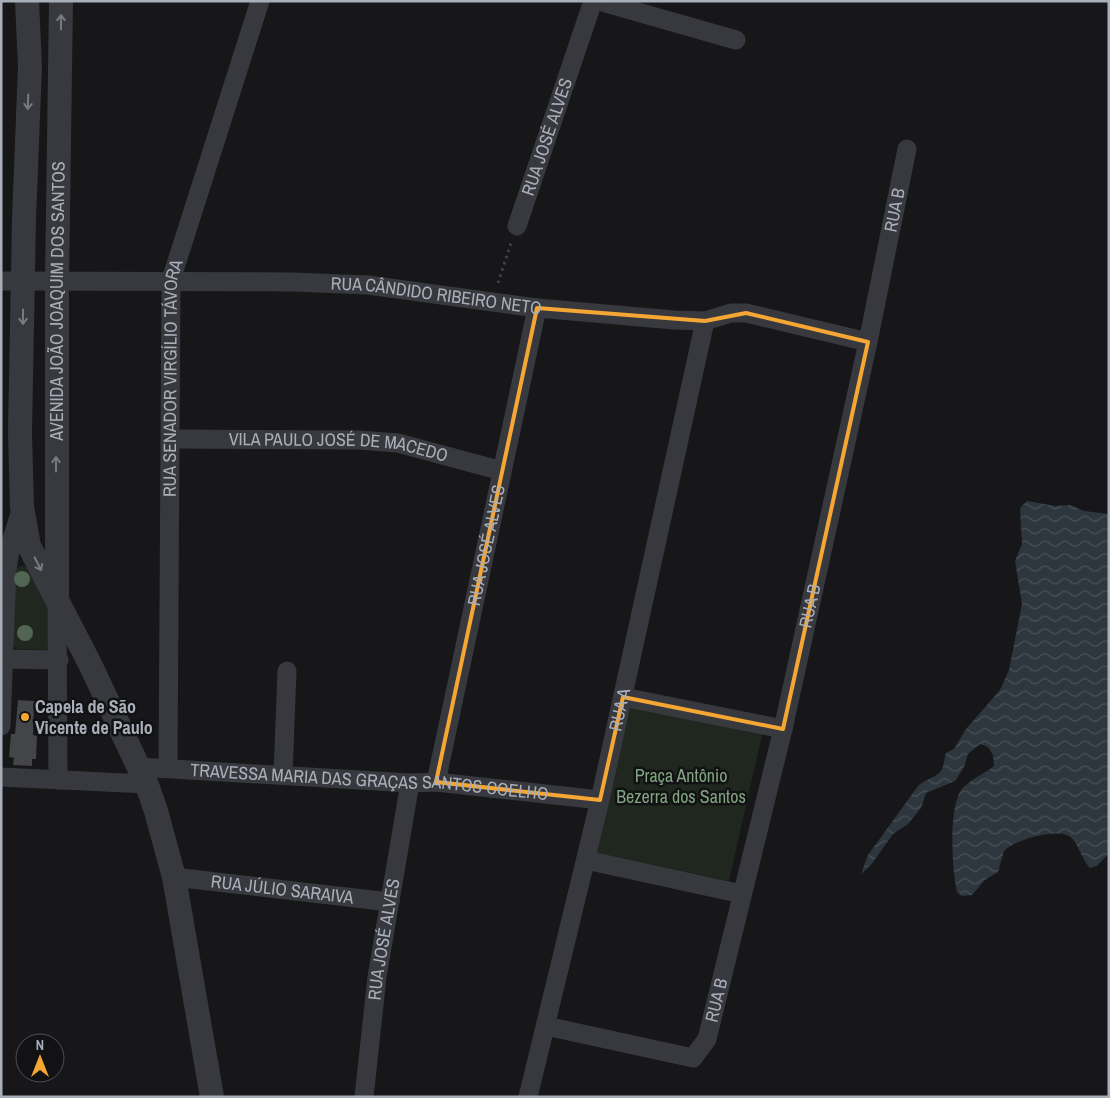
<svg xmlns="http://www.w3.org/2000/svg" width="1110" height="1098" viewBox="0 0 1110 1098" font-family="'Archivo Narrow',sans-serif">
<defs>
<pattern id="water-waves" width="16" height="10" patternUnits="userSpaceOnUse" patternTransform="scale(1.25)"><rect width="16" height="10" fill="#2d373d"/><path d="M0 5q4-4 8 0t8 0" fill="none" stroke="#495157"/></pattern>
</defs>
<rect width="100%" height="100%" fill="#171719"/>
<path fill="#1f271f" d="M 20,566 L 27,567 L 51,613 L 49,648 L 46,650 L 18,649 L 13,646 L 16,569 Z
M 629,706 L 762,735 L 729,881 L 597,853 Z"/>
<path fill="url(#water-waves)" d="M 1027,501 L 1055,506 L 1070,505 L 1084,511 L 1109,514 L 1109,853 L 1097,866 L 1090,868 C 1082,860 1077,840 1069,836 C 1055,828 1014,840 1004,851 L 998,872 L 985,880 L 972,895 L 962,896 L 957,892 C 952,871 948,806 962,789 C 970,780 985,773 994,766 L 993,755 L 988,747 L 980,744 L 968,754 L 964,767 L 955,781 L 926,793 L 921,808 L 908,824 L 893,834 L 871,865 L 861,874 L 868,855 L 918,786 C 924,779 938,778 942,769 C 944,765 944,759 946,753 L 954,749 L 966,729 L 1000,690 L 1009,670 L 1022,604 L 1015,561 L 1022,544 L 1020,508 Z"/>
<path fill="#434549" d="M 18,700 L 34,701 L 33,735 L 37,736 L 36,759 L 32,759 L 32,766 L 13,765 L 14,758 L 9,757 L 11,734 L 15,734 Z"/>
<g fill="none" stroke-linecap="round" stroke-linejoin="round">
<path stroke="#3e4045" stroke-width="3" stroke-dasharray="2.5 4" stroke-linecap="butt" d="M 498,283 L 511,243"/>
<g stroke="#38393e" stroke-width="19">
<path d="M 599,1 L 736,40"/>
<path id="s1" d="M 517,226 L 593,1"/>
<path id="s2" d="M 1,281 L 293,282 L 368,285 L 537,308 L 674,320 L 705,321 L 731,313 L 746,313 L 868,342"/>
<path id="s3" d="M 171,439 L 359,440 L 398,443 L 502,471"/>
<path d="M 57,603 L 58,780"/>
<path d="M 3,659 L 59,660"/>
<path d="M 623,697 L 783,729"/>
<path d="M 1,726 L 7,569 L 12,539 L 22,507"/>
<path id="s4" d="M 138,767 L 410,783 L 436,782 L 600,800"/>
<path id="s5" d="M 168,768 L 171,280 L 260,1"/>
<path d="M 283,775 L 287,671"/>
<path d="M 1,777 L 146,784"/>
<path id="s6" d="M 436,782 L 537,308"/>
<path d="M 586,860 L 742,894"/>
<path id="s7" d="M 174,877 L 390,902"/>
<path id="s8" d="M 546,1026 L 693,1058 L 707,1039 L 783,729 L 868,342 L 907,149"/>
<path id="s9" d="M 364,1097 L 377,977 L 410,783"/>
<path id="s10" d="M 528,1097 L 600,800 L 705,321"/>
</g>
<g stroke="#38393e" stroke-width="24">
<path d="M 27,1 L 30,66 L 24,219 L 20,433 L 22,507 L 29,546 L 90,664 L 147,785 L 156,811 L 174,877 L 212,1097"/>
<path id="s11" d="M 57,599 L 57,281 L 61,1"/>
</g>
</g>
<g fill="#516552">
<circle cx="22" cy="579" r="8"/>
<circle cx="25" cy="633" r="8"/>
</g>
<defs><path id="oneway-shaft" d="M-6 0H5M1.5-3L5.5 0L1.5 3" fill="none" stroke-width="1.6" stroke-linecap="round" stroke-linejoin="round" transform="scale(1.25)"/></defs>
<g stroke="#767a82">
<use href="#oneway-shaft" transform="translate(61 22) rotate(-90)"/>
<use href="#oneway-shaft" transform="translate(28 102) rotate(92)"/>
<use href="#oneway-shaft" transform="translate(23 317) rotate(90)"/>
<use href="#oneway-shaft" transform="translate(56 464) rotate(-90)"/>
<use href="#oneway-shaft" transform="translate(38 564) rotate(63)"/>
</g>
<path fill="none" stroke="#f5a633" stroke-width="4" stroke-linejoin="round" d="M 537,308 L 705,321 L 746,313 L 868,342 L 783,729 L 623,697 L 600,800 L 436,782 Z"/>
<circle fill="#f5a633" stroke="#121214" stroke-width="2" cx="25" cy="717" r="5"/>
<g text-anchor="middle" stroke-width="5" stroke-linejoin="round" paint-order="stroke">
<g font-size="18" fill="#a9afb9" stroke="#121214">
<text dy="6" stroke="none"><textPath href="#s1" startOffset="94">RUA JOSÉ ALVES</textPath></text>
<text dy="6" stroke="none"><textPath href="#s8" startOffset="1024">RUA B</textPath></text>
<text dy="6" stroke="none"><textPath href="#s2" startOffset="436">RUA CÂNDIDO RIBEIRO NETO</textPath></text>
<text dy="6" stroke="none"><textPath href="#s11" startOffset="298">AVENIDA JOÃO JOAQUIM DOS SANTOS</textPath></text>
<text dy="6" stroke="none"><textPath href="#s5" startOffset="390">RUA SENADOR VIRGÍLIO TÁVORA</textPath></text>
<text dy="6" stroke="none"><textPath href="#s3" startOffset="168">VILA PAULO JOSÉ DE MACEDO</textPath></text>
<text dy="6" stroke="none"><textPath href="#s6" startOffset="242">RUA JOSÉ ALVES</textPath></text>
<text dy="6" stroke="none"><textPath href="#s8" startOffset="619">RUA B</textPath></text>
<text dy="6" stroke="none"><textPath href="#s10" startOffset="398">RUA A</textPath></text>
<text dy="6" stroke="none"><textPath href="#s4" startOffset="232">TRAVESSA MARIA DAS GRAÇAS SANTOS COELHO</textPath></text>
<text dy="6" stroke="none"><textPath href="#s7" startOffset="109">RUA JÚLIO SARAIVA</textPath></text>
<text dy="6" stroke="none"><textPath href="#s9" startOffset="159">RUA JOSÉ ALVES</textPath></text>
<text dy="6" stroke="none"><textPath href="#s8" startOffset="214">RUA B</textPath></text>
</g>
<g font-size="18" font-weight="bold" fill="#a9afb9" stroke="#121214" text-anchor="start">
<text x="35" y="713">Capela de São<tspan x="35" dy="21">Vicente de Paulo</tspan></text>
</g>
<g font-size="18" fill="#80a480" stroke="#121214">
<text x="681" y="782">Praça Antônio<tspan x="681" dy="21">Bezerra dos Santos</tspan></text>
</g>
</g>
<rect width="1110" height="1098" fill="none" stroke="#a9afb9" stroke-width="5"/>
<g transform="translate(40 1058)"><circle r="24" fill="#121214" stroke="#4e5156"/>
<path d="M0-4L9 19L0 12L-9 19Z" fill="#f5a633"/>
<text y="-8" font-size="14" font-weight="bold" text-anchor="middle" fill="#a9afb9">N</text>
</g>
</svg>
